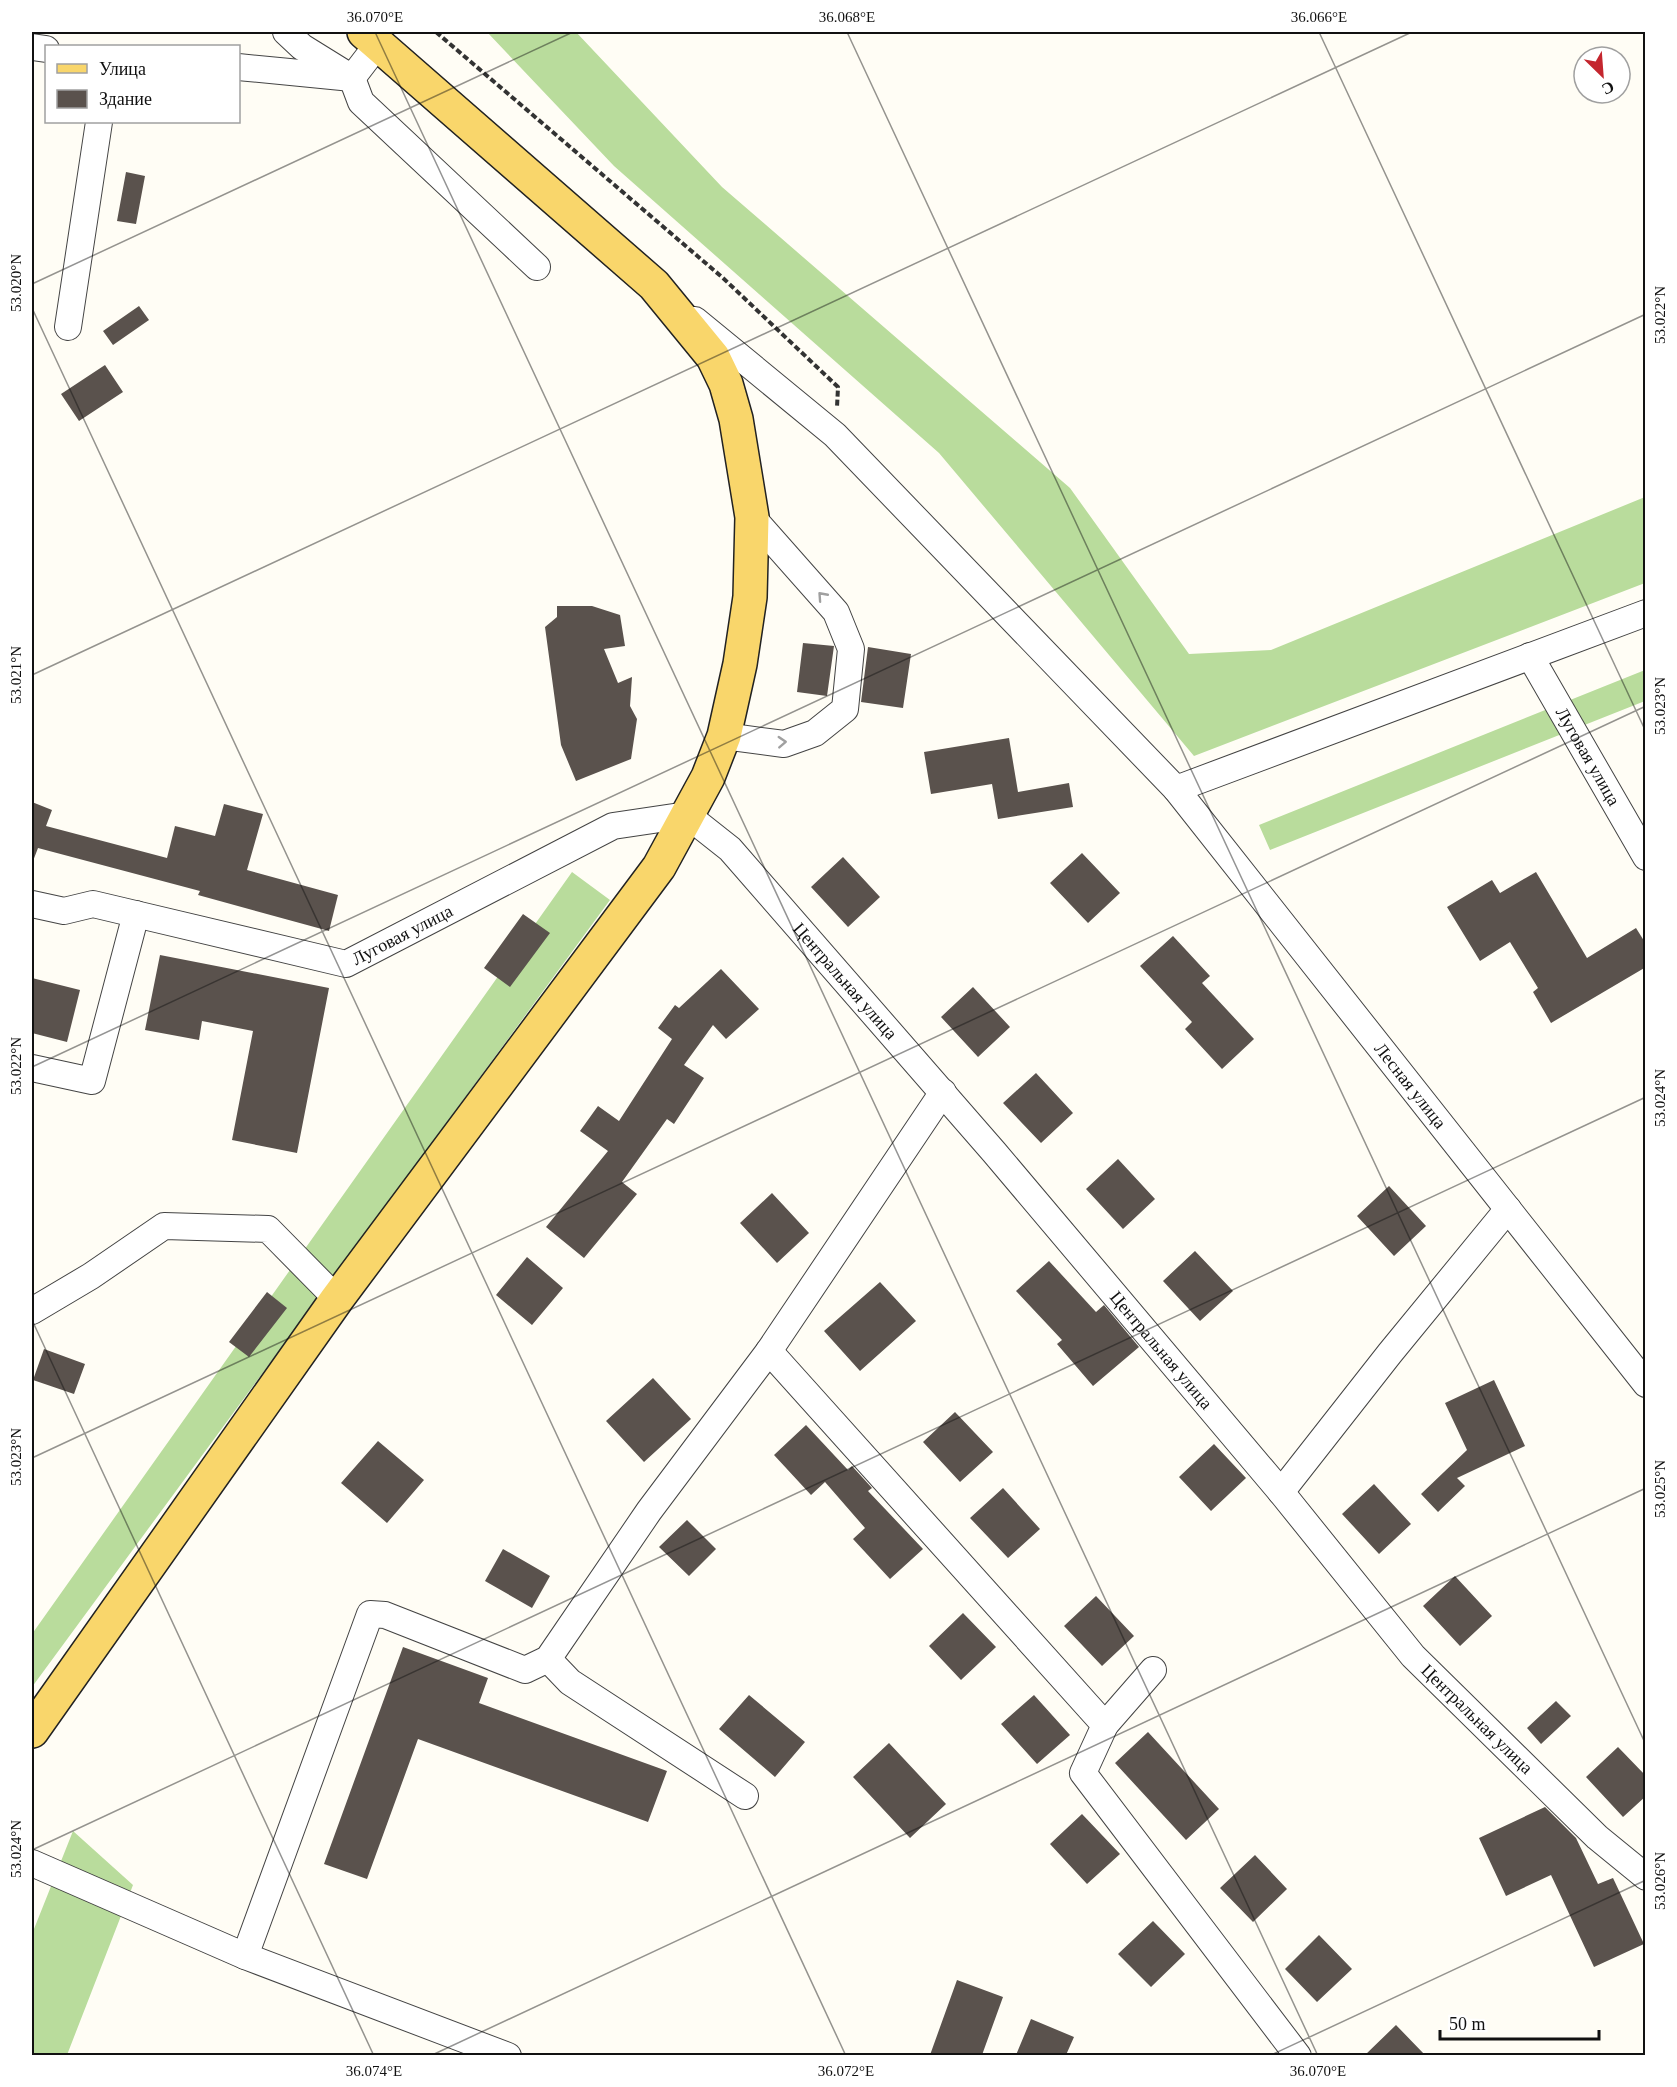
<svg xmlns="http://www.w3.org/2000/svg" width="1677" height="2087" viewBox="0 0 1677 2087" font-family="Georgia,serif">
<rect width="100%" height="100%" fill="#fffdf5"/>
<path fill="#b9dc9c" d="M 487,32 L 576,32 L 722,187 L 1070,488 L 1189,654 L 1271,650 L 1645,497 L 1645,583 L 1194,756 L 939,453 L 614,166 Z
M 1645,670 L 1645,701 L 1270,850 L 1259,825 Z
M 572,872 L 610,900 L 32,1687 L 32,1634 Z
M 73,1831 L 133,1885 L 67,2055 L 32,2055 L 32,1934 Z"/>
<path fill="#5a524d" d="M 126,172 L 145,176 L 136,224 L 117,221 Z
M 139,306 L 149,320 L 113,345 L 103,331 Z
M 105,365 L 123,392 L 79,421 L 61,394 Z
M 557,606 L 592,606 L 620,615 L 625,646 L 604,649 L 618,683 L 632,677 L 630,706 L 637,719 L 631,759 L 576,781 L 561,745 L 545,627 L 557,617 Z
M 803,643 L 834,646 L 827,696 L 797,692 Z
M 868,647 L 911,654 L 903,708 L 861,702 Z
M 1009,738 L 1018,792 L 1069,783 L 1073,807 L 998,819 L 992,784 L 931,794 L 924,752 Z
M 32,802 L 52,810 L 46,826 L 167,858 L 175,826 L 215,836 L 224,804 L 263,814 L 247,870 L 338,895 L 329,931 L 198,895 L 200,891 L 38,848 L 33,861 L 32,861 Z
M 1082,853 L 1120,893 L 1088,923 L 1050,883 Z
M 843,857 L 880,897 L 848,927 L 811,887 Z
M 1536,872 L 1587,958 L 1636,928 L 1646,944 L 1646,967 L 1551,1023 L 1533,992 L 1538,988 L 1510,942 L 1480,961 L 1447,907 L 1492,880 L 1500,893 Z
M 523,914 L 550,933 L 510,987 L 484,968 Z
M 1173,936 L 1210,976 L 1202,983 L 1254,1039 L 1222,1069 L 1185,1029 L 1192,1022 L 1140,966 Z
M 160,955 L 329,988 L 297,1153 L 232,1140 L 253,1031 L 202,1021 L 199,1040 L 145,1030 Z
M 721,969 L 759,1009 L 726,1039 L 713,1025 L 684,1065 L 704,1078 L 674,1124 L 667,1119 L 622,1182 L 637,1194 L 584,1258 L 546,1227 L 608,1151 L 580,1131 L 598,1106 L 619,1121 L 672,1039 L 658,1028 L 675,1005 L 679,1008 Z
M 32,978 L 80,990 L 67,1042 L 32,1033 Z
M 973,987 L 1010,1027 L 978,1057 L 941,1017 Z
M 1036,1073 L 1073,1113 L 1041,1143 L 1003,1103 Z
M 1118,1159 L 1155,1199 L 1123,1229 L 1086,1189 Z
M 1389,1186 L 1426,1226 L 1394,1256 L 1357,1216 Z
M 772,1193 L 809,1233 L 777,1263 L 740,1223 Z
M 1195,1251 L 1233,1291 L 1200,1321 L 1163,1281 Z
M 527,1257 L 563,1288 L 532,1325 L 496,1295 Z
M 1049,1261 L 1096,1312 L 1104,1305 L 1139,1347 L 1093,1386 L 1057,1344 L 1062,1340 L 1016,1291 Z
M 880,1282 L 916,1321 L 860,1371 L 824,1331 Z
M 267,1292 L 287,1308 L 249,1357 L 229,1342 Z
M 44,1349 L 85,1364 L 74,1394 L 33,1380 Z
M 653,1378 L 691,1419 L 644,1462 L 606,1421 Z
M 1494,1380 L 1525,1446 L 1457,1478 L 1465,1486 L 1438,1512 L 1421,1494 L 1467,1450 L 1445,1403 Z
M 955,1412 L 993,1452 L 960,1482 L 923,1442 Z
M 806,1425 L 848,1470 L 852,1466 L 872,1488 L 868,1491 L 923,1549 L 890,1579 L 853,1539 L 865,1528 L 825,1482 L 811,1495 L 774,1455 Z
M 378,1441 L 424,1480 L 387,1523 L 341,1483 Z
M 1214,1444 L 1246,1478 L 1211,1511 L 1179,1477 Z
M 1374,1484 L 1411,1524 L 1379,1554 L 1342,1514 Z
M 1003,1488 L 1040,1529 L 1008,1558 L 970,1518 Z
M 687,1520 L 716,1549 L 689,1576 L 659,1547 Z
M 503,1549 L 550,1576 L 532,1608 L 485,1581 Z
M 1455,1576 L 1492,1616 L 1460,1646 L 1423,1606 Z
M 1096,1596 L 1134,1636 L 1102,1666 L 1064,1626 Z
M 963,1613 L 996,1647 L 961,1680 L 929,1646 Z
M 403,1647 L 488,1678 L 479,1703 L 667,1771 L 648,1822 L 418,1739 L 367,1879 L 324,1864 Z
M 749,1695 L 805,1742 L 775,1777 L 719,1729 Z
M 1034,1695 L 1070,1735 L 1037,1764 L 1001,1724 Z
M 1556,1701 L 1571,1716 L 1541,1744 L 1527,1728 Z
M 1148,1732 L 1219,1809 L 1186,1840 L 1115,1763 Z
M 889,1743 L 946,1804 L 910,1838 L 853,1777 Z
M 1618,1747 L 1646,1776 L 1646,1796 L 1623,1817 L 1586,1777 Z
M 1545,1807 L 1576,1838 L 1598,1884 L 1613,1878 L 1644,1944 L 1594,1967 L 1551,1875 L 1506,1896 L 1479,1838 Z
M 1082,1814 L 1120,1854 L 1087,1884 L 1050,1844 Z
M 1255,1855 L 1287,1889 L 1253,1922 L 1220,1888 Z
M 1153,1921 L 1185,1954 L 1151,1987 L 1118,1954 Z
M 1319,1935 L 1352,1969 L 1317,2002 L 1285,1969 Z
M 957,1980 L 1003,1997 L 982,2055 L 930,2055 Z
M 1031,2019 L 1074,2037 L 1066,2055 L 1016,2055 Z
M 1396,2025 L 1425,2055 L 1365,2055 Z"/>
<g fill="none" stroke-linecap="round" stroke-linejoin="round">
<defs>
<g id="minor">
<path d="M 286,32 L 302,47 L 352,78 L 361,102 L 537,267"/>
<path d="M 32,47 L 46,49"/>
<path d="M 238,67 L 352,78 L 378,44"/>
<path d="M 695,320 L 835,435 L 1176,789 L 1646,613"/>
<path d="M 68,327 L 99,122"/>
<path id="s1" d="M 1530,656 L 1646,857"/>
<path d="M 724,736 L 784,744 L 815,733 L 845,709 L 851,649 L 836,612 L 752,517"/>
<path id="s2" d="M 1176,789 L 1646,1384"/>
<path id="s3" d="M 32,904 L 64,911 L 93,904 L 346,964 L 613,826 L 687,815 L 730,849 L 994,1152 L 1281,1492 L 1413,1656 L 1597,1837 L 1646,1877"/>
<path d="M 32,1068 L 92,1081 L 136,914"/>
<path d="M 32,1311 L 91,1276 L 164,1226 L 268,1229 L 337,1299"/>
<path d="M 769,1351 L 1105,1725 L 1083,1773 L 1298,2056"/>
<path d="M 1281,1492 L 1390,1353 L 1508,1209"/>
<path d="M 548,1659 L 570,1682 L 745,1796"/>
<path d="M 1105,1725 L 1153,1670"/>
<path d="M 32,1863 L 245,1956 L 370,1614 L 385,1615 L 525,1670 L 548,1659 L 649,1511 L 769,1351 L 943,1092"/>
<path d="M 245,1956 L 508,2056"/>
</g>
<path id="major" d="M 32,1731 L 337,1299 L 659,867 L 708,777 L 724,736 L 740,664 L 750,597 L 752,517 L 736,419 L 726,384 L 713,357 L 654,285 L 364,32"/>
</defs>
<use href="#minor" stroke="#444" stroke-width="28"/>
<use href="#major" stroke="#222" stroke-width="36"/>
<path stroke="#333" stroke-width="4" stroke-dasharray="6 3" stroke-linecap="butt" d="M 436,32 L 723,278 L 838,387 L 837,407"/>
<use href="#minor" stroke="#fff" stroke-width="26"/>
<use href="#major" stroke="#f9d66b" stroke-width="33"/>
</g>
<defs><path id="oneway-chevron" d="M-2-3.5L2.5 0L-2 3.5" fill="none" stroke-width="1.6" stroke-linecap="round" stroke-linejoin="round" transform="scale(1.5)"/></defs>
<g stroke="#a0a0a0">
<use href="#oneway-chevron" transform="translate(822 596) rotate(-132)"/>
<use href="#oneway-chevron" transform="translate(782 742) rotate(-3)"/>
</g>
<path fill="none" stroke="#111" stroke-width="1.5" stroke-opacity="0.45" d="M 375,32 L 1318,2056M 847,32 L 1646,1745M 1319,32 L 1646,732M 32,284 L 573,32M 32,308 L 846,2056M 32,675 L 1412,32M 32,1067 L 1646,314M 32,1320 L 374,2056M 32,1458 L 1646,706M 32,1850 L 1646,1097M 430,2056 L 1646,1488M 1269,2056 L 1646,1880"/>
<g text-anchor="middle" stroke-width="6" stroke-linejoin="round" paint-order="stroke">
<g font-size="18" fill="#111" stroke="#fff">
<text dy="6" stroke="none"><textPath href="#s1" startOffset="116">Луговая улица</textPath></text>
<text dy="6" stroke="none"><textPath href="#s3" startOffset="386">Луговая улица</textPath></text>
<text dy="6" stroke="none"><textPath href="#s3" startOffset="928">Центральная улица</textPath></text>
<text dy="6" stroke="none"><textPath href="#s2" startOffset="378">Лесная улица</textPath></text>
<text dy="6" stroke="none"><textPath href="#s3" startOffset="1414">Центральная улица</textPath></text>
<text dy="6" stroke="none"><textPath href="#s3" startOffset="1900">Центральная улица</textPath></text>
</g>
</g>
<rect width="1677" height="2087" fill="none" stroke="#ffffff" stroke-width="66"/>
<rect x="45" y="45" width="195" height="78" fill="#ffffff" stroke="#a0a0a0" stroke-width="1.5"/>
<rect x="57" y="64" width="30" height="9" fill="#f9d66b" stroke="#a0a0a0" stroke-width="1.5"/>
<text x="99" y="75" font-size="18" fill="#111111">Улица</text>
<rect x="57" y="90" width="30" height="18" fill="#5a524d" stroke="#a0a0a0" stroke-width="1.5"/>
<text x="99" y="105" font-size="18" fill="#111111">Здание</text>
<g transform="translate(1602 75) rotate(155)"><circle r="28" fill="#ffffff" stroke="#a0a0a0" stroke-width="1.5"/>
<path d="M0-4.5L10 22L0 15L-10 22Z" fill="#c4262e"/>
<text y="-9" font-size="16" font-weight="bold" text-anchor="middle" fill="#111111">С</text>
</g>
<path d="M1440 2030v9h159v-9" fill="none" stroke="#111111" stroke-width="3"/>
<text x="1449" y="2030" font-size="18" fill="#111111" stroke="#ffffff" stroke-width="4.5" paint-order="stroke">50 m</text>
<rect x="33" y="33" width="1611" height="2021" fill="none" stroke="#111" stroke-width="2"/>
<g font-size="15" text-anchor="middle" fill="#111">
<text x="375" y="22">36.070°E</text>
<text x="847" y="22">36.068°E</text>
<text x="1319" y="22">36.066°E</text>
<text transform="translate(16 283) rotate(-90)" y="5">53.020°N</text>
<text transform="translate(1660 315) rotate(-90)" y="5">53.022°N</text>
<text transform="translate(16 675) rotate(-90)" y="5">53.021°N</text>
<text transform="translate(1660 706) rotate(-90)" y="5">53.023°N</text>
<text transform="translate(16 1066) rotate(-90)" y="5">53.022°N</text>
<text transform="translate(1660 1098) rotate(-90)" y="5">53.024°N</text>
<text transform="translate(16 1457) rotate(-90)" y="5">53.023°N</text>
<text transform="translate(1660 1489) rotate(-90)" y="5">53.025°N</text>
<text transform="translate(16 1849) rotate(-90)" y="5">53.024°N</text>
<text transform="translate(1660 1881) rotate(-90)" y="5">53.026°N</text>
<text x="374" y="2076">36.074°E</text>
<text x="846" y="2076">36.072°E</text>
<text x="1318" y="2076">36.070°E</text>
</g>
</svg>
